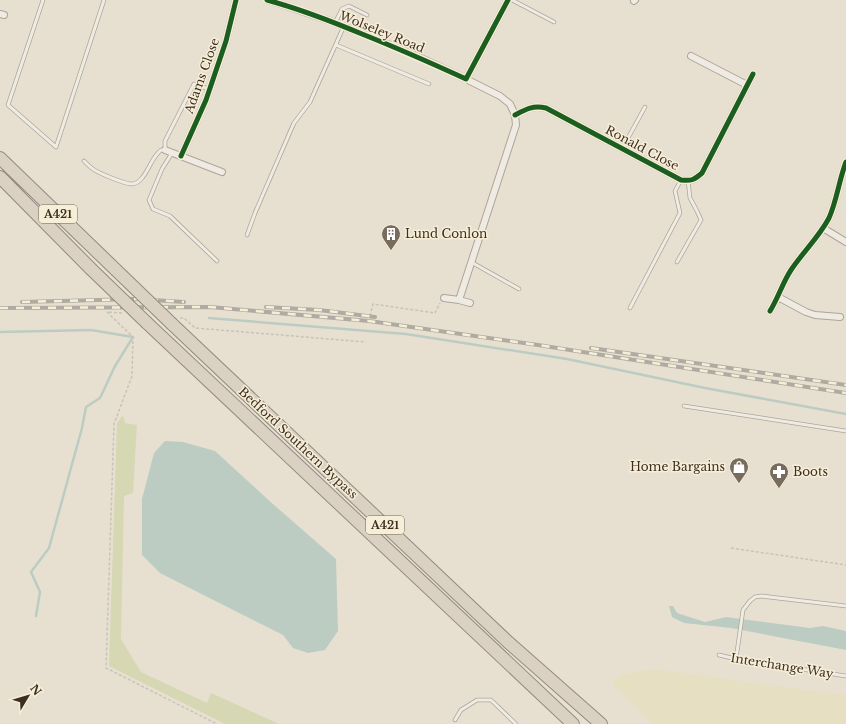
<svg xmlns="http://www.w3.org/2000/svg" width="846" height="724" viewBox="0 0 846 724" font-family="'Libre Baskerville',serif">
<rect width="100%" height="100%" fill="#e7e0d1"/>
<path fill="#e6dfc2" d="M 653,669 L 846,695 L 846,724 L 653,724 L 612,684 L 614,678 L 623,674 Z"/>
<path fill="#d6d7b3" d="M 123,415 L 125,423 L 137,425 L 133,493 L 124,496 L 121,639 L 141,672 L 207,703 L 211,693 L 279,724 L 225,724 L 109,666 L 117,423 Z"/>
<path fill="#bcccc2" d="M 165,441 L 183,442 L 215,451 L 274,505 L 336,559 L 338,631 L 325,650 L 308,653 L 293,648 L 283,635 L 160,573 L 142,555 L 142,499 L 154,453 Z
M 669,606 L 673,606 L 677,613 L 705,622 L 726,617 L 810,628 L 823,626 L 846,631 L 846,650 L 731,628 L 684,623 L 672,617 Z"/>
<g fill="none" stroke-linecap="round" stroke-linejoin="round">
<path stroke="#bcccc2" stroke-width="2.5" d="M 209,318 L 406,334 L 567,359 L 705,388 L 846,414
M 0,332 L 91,330 L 133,337 L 115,366 L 100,398 L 86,407 L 82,428 L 49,548 L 31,572 L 40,592 L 36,616"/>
<defs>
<path id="lane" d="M 43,0 L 8,105 L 56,147 L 104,0
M 512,0 L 554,22
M 335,23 L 342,9 L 349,6 L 367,15
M 336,45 L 429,84
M 622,149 L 645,107
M 172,153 L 162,169 L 149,200 L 153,209 L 170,216 L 217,261
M 84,161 C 87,164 90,167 93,169 C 100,174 123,183 131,184 C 135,184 139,182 142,178 C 149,170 152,157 161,150 L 165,150 L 165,141 L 194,84 L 209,89
M 247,235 L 255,213 L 290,132 L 294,123 L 310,102 L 344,26
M 471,262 L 519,289
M 677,262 L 701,220 L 697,211 L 690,198 L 688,180
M 630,308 L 680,213 L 675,191 L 681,180
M 684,406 L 846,431
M 719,655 L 736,659 L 846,676
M 736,659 L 743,610 L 750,601 L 755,597 L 761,596 L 846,606
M 455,720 L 461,710 L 477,700 L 491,700 L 516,724"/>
<path id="street" d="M 267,0 L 284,5 L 333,22 L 412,54 L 466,79 L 500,96 L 510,104 L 515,115 L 516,125 L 459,300
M 634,1 L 635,0
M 0,14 L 4,15
M 691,56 L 747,85
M 466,79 L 508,0
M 515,115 C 526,109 533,105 546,108 L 681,180 C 692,181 694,180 702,173 L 753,74
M 165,150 L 222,172
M 181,156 L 206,100 L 226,41 L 236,0
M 823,228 L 846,242
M 778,297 L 806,312 L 815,315 L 840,317
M 444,298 L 459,300 L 470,303
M 770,311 C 778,298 783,282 791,270 C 803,252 819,237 829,218 C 837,200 839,180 846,162"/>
<path id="highway" d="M 0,158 L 116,270
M 0,177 L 91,269
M 147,323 L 573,724
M 172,324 L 508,642 L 601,724"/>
</defs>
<use href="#lane" stroke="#ada599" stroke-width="4.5"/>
<use href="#street" stroke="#ada599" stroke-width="8"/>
<use href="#highway" stroke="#928b80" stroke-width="14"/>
<path stroke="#c8c2b9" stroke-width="1.5" stroke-dasharray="3 2" stroke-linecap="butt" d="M 122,313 L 107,312 L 133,337 L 132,376 L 114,424 L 106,668 L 217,724
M 370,316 L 373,304 L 435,313 L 440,303
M 180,318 L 184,318 L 195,328 L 366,342
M 731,548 L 846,565"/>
<use href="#lane" stroke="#efebe3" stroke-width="3"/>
<use href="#street" stroke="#efebe3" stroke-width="6"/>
<use href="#highway" stroke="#dad1c2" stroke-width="12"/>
<defs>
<path id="rail" d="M 22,302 L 136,299 L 184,302
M 266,307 L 319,310 L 375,317
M 0,308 L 210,307 L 369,321 L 538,345 L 846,393
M 591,348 L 846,385"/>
</defs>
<use href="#rail" stroke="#afaaa2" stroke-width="4"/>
<use href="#rail" stroke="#f7eed8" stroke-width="2.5" stroke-dasharray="8" stroke-linecap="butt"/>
<defs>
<path id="highway-bridge" d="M 91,269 L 147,323
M 116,270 L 172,324"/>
</defs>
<use href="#highway-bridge" stroke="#928b80" stroke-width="14" stroke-linecap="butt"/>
<use href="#highway-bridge" stroke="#dad1c2" stroke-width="12"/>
<defs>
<path id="cycleway" d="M 267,0 C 300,9 331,21 362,34 C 397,48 431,63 466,79 L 508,0
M 515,115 C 526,109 533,105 546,108 L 681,180 C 692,181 694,180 702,173 L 753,74
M 181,156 L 206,100 L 226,41 L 236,0
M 770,311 C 778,298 783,282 791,270 C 803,252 819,237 829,218 C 837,200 839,180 846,162"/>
</defs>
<use href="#cycleway" stroke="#f7eed8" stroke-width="8"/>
<use href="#cycleway" stroke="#1b5e20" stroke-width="5"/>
</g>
<defs>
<symbol id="building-pin" viewBox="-11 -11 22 30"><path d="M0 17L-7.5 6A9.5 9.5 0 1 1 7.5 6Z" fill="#786c5e" stroke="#f7eed8"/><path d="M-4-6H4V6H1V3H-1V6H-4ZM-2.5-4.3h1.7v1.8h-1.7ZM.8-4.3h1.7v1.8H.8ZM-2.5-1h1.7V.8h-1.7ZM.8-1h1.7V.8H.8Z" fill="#fff"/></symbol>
<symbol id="shop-pin" viewBox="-11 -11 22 30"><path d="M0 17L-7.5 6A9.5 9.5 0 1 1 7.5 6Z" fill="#786c5e" stroke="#f7eed8"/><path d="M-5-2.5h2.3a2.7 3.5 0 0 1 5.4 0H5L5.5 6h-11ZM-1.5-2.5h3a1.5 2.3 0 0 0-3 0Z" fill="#fff"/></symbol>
<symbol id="pharmacy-pin" viewBox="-11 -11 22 30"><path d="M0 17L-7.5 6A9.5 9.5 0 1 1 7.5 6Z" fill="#786c5e" stroke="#f7eed8"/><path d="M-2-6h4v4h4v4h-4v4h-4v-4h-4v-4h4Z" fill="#fff"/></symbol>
</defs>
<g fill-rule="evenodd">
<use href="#building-pin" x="380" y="223" width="22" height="30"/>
<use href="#shop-pin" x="728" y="456" width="22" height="30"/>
<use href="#pharmacy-pin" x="768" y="461" width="22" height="30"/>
</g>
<g text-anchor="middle" stroke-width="3" stroke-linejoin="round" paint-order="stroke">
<g fill="#f7eed8" stroke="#756857" stroke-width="1">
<rect x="39" y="205" width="38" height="18" rx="3"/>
<rect x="366" y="516" width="38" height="18" rx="3"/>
</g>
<g font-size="11" font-weight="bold" fill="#3d2e20">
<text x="58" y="218">A421</text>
<text x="385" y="529">A421</text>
</g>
<g font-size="12" fill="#3d2e20" stroke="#f7eed8">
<text transform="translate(382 32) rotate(22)" y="4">Wolseley Road</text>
<text transform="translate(202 76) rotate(-70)" y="4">Adams Close</text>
<text transform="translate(642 148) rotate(28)" y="4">Ronald Close</text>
<text transform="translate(298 443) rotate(43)" y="4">Bedford Southern Bypass</text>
<text transform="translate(782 666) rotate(9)" y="4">Interchange Way</text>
</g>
<g font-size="12" fill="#3d2e20" stroke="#f7eed8" text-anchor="start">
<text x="405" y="238">Lund Conlon</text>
<text x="725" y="471" text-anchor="end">Home Bargains</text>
<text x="793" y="476">Boots</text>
</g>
</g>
<g transform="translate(28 696) rotate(52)" stroke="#f7eed8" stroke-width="3" paint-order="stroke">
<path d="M0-3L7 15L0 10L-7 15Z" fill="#3d2e20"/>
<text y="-6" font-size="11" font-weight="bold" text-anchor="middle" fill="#3d2e20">N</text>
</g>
</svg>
